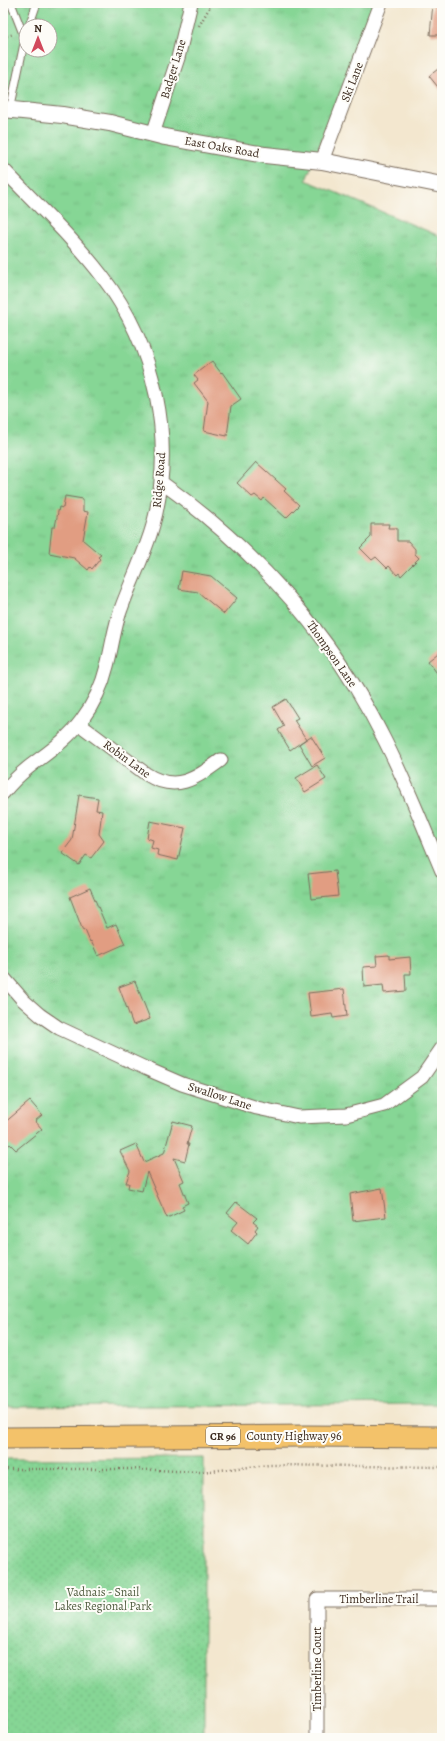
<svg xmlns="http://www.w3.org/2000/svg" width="445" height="1741" viewBox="0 0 445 1741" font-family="Alegreya,serif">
<defs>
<pattern id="grass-tufts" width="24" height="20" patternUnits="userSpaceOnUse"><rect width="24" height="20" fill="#86d695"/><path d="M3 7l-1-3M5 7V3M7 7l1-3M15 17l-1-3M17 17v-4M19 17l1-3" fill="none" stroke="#75b880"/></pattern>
<pattern id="park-dots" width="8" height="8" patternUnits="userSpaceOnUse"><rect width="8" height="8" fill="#86d695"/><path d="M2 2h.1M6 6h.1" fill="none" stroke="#75b880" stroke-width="1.8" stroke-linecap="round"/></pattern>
</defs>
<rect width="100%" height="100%" fill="#fdfcf7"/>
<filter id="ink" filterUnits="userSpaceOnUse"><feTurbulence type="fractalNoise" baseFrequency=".025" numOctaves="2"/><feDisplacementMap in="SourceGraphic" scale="8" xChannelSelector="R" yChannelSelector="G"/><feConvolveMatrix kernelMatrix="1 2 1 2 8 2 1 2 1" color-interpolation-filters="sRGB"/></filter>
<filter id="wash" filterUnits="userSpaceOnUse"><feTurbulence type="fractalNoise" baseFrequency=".012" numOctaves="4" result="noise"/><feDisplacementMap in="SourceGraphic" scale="16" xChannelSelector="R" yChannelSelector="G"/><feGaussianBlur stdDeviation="0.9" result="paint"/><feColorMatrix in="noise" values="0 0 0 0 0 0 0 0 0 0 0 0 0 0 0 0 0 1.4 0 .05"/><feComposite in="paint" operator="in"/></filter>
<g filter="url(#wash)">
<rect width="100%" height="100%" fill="#f3e7cf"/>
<path fill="url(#grass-tufts)" stroke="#60805a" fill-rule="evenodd" d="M 3,3 L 376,3 L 306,180 L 442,237 L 442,1404 L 3,1407 ZM 26,26 L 50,26 L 50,50 L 26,50 Z"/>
<path fill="url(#park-dots)" stroke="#60805a" d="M 204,1458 L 204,1738 L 3,1738 L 3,1459 Z"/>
<g id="blocks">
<path fill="#e19d82" d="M 433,3 L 442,3 L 442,35 L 430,35 Z
M 442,66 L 442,92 L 429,76 Z
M 212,361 L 221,373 L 222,372 L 241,399 L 231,406 L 227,436 L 204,431 L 208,401 L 194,383 L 198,380 L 194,375 Z
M 256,462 L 286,489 L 284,491 L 299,505 L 286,518 L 264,498 L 262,501 L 255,495 L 252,497 L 237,483 Z
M 65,496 L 83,499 L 83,511 L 88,512 L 83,540 L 101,555 L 98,557 L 100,559 L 92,569 L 90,567 L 88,570 L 74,558 L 49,553 L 52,527 L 55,527 L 59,507 L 63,508 Z
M 371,524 L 389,524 L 388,528 L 397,528 L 397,541 L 408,541 L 415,549 L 415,554 L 419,558 L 401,576 L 399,573 L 397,575 L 389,566 L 387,568 L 376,557 L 372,560 L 360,548 L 371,537 Z
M 182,571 L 211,576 L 237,598 L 224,614 L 198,592 L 179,589 Z
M 442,650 L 442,680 L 428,661 Z
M 286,699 L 298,718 L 294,720 L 306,739 L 290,750 L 278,730 L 284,726 L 273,707 Z
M 311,736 L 325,758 L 312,766 L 299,744 Z
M 317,765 L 326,779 L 305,792 L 296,778 Z
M 79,795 L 98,798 L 96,810 L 102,811 L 99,834 L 104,841 L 91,858 L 86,855 L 79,865 L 62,853 L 72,840 Z
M 150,821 L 185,828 L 178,860 L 157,855 L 158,850 L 151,848 L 153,840 L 147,838 Z
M 335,871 L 338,896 L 311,899 L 308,874 Z
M 90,888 L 107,928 L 116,924 L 125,944 L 98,956 L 91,941 L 90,942 L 85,930 L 83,931 L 70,897 Z
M 389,955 L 389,959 L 410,957 L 411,974 L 405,974 L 406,991 L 384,993 L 383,985 L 364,987 L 363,967 L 377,966 L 376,956 Z
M 135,981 L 150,1019 L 133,1025 L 119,987 Z
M 344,989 L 347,1016 L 333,1018 L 332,1014 L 311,1017 L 308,993 Z
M 30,1101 L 42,1115 L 35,1121 L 42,1129 L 16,1150 L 10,1144 L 3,1150 L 3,1124 Z
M 173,1121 L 192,1126 L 187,1144 L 189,1144 L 185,1161 L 174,1158 L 184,1181 L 180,1183 L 188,1203 L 182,1206 L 184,1210 L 167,1218 L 147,1172 L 142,1191 L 128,1188 L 129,1183 L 126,1183 L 130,1171 L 120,1151 L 136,1144 L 144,1162 L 164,1153 Z
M 382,1188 L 386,1217 L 353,1221 L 350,1194 Z
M 236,1202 L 257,1218 L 253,1222 L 258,1226 L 255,1230 L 257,1232 L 248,1244 L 231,1230 L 238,1222 L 227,1213 Z"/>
</g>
</g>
<g filter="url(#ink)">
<use href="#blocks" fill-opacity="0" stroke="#7b6c5c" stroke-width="1"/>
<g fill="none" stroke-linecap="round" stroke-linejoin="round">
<defs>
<path id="service" d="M 11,3 L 25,39
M 29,26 L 37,3
M 10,110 L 26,34"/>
<path id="minor" d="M 153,134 L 178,58 L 191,3
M 322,161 L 381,3
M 3,169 C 36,204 73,238 102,276 C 155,345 176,440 153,525 C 145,554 131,581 121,609 C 114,627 112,648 107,666 C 102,687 93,705 81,721 C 67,740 47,753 29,767 C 19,775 11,783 3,793
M 161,482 C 253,548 331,633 382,735 C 405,779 423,826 442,871
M 79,724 L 146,774 C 176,793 195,779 221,760
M 3,977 L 23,1000 L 40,1015 L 59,1028 L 145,1068 L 182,1084 L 257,1108 L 299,1117 L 346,1115 L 384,1105 L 422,1077 L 442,1048
M 317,1738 L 317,1599 L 442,1599"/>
<path id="tertiary" d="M 3,109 L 62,115 L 110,123 L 165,137 L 265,155 L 322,161 L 442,185"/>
<path id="primary" d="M 3,1438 L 306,1436 L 442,1437"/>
</defs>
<use href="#service" stroke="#7b6c5c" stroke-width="9"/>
<use href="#minor" stroke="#7b6c5c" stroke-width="15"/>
<use href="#tertiary" stroke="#7b6c5c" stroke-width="18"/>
<use href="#primary" stroke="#7b6c5c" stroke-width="23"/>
<path stroke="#7b6c5c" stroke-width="2.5" stroke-dasharray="1 3" stroke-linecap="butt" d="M 199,26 L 212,3
M 3,37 L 14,34
M 3,1469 L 132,1469 L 200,1472 L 269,1465 L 442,1467"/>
<use href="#service" stroke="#fff" stroke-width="7"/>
<use href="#minor" stroke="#fff" stroke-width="13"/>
<use href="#tertiary" stroke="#fff" stroke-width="16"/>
<use href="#primary" stroke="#f3c26a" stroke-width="21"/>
</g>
</g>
<g text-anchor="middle" stroke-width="4" stroke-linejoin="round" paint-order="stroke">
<rect fill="#fdfcf7" stroke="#75695f" stroke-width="1" x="206" y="1427" width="34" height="18" rx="3"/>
<g font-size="11" font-weight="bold" fill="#3b2a1e">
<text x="223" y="1440">CR 96</text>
</g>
<g font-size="12" fill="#3b2a1e" stroke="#fdfcf7">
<text transform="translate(173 69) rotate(-73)" y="4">Badger Lane</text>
<text transform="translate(352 82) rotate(-69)" y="4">Ski Lane</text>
<text transform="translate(222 147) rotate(10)" y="4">East Oaks Road</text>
<text transform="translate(159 480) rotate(-85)" y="4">Ridge Road</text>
<text transform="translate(332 654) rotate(55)" y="4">Thompson Lane</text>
<text transform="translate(127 759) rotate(36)" y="4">Robin Lane</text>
<text transform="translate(220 1096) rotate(18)" y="4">Swallow Lane</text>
<text x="294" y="1440">County Highway 96</text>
<text x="379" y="1603">Timberline Trail</text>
<text transform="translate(317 1669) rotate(-90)" y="4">Timberline Court</text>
</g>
<g font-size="12" fill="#525e42" stroke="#fdfcf7">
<text x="103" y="1596">Vadnais - Snail<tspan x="103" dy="14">Lakes Regional Park</tspan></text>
</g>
</g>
<rect width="445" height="1741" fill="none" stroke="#fdfcf7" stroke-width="16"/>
<g transform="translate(38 38)"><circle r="19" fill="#fdfcf7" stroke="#afa8a0"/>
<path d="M0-3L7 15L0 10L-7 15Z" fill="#d1495b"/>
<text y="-6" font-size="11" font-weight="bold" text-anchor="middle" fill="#3b2a1e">N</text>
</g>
</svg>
